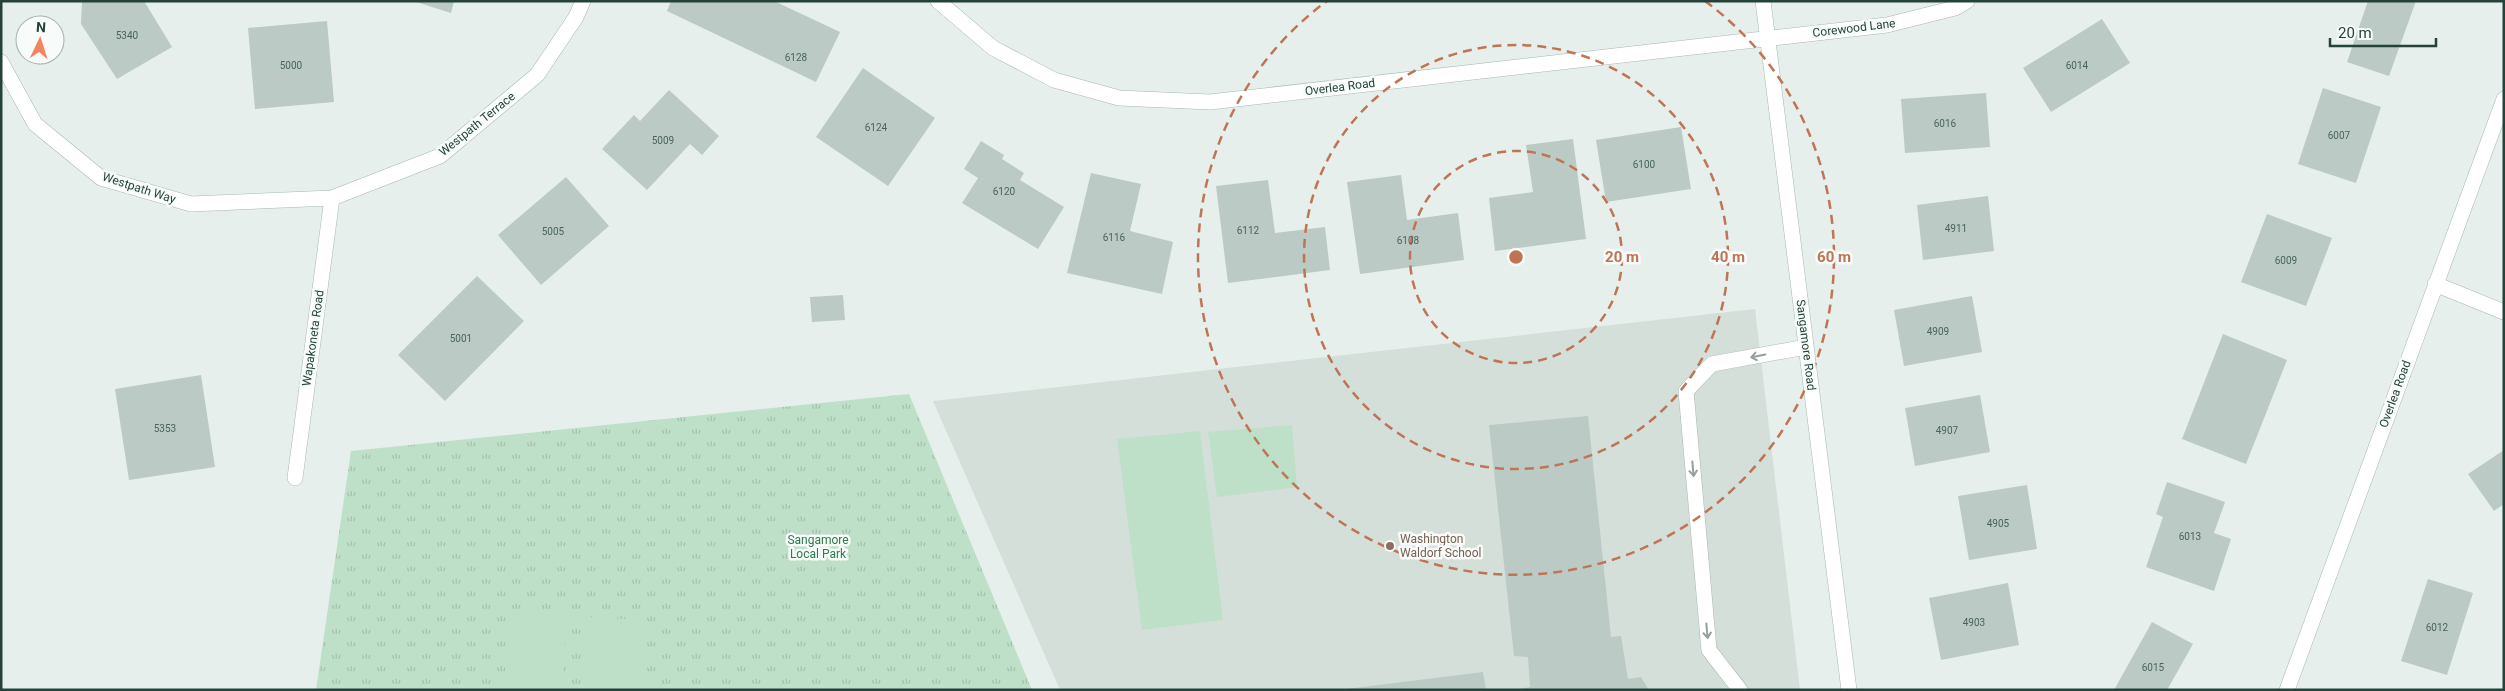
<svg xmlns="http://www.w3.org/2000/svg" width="2505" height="691" viewBox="0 0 2505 691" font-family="Roboto,sans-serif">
<defs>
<pattern id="park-tufts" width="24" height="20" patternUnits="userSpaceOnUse" patternTransform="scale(1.25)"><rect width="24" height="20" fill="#bfe0c8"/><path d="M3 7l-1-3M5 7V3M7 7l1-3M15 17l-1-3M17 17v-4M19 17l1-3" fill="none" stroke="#a4c1ad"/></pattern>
</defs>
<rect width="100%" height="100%" fill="#e6efeb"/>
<path fill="#d4dfda" d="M 1755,309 L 1800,690 L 1060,690 L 933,401 Z"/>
<path fill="url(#park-tufts)" d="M 909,394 L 1032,690 L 316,690 L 351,451 Z"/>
<path fill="#bfe0c8" d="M 1292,425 L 1297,487 L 1217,497 L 1208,432 Z
M 1200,431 L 1223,620 L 1142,630 L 1117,439 Z
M 508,614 L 566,616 L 563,690 L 504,690 Z
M 585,617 L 643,620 L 640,690 L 581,690 Z"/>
<path fill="#bbcac4" d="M 82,1 L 144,1 L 172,47 L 117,79 L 81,24 Z
M 413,1 L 454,1 L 451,13 Z
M 671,1 L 774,1 L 840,32 L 816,82 L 667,11 Z
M 2368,1 L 2416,1 L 2389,76 L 2347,62 Z
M 2102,19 L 2130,63 L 2051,112 L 2023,68 Z
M 327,21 L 334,102 L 255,109 L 248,28 Z
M 863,68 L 935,118 L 888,186 L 816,137 Z
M 2323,88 L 2381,107 L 2356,183 L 2298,164 Z
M 669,90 L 719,136 L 702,155 L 690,144 L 647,190 L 602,149 L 634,115 L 640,121 Z
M 1986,93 L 1990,147 L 1905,153 L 1901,99 Z
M 1681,127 L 1691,189 L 1606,202 L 1596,140 Z
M 1573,139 L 1586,239 L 1495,251 L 1489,198 L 1533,192 L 1526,145 Z
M 981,141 L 1004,155 L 1002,159 L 1024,173 L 1020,180 L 1064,207 L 1038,249 L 962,203 L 978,178 L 964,169 Z
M 1091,173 L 1141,184 L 1130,231 L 1173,242 L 1162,294 L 1067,273 Z
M 1401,175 L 1407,220 L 1458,213 L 1464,260 L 1360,274 L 1347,182 Z
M 566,177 L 609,226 L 541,285 L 498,235 Z
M 1268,180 L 1275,233 L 1325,227 L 1330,270 L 1228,283 L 1216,186 Z
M 1988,196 L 1994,251 L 1923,260 L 1917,205 Z
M 2267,214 L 2332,238 L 2306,306 L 2241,282 Z
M 477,276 L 524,321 L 445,401 L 398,355 Z
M 843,295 L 845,320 L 812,322 L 810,297 Z
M 1972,296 L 1982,352 L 1904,366 L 1894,310 Z
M 2223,334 L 2287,360 L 2246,464 L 2182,439 Z
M 201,375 L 215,467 L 129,480 L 115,389 Z
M 1980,395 L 1990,452 L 1915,466 L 1905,408 Z
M 1588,416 L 1611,637 L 1621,636 L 1628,679 L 1641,677 L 1649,690 L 1514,690 L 1530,687 L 1528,657 L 1514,656 L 1489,425 Z
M 2504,450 L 2504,504 L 2494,511 L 2468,474 Z
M 2167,482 L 2225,502 L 2214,533 L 2231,539 L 2214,591 L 2146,567 L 2163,517 L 2156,514 Z
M 2027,485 L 2037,549 L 1969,560 L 1958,496 Z
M 2428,579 L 2473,593 L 2447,675 L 2401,661 Z
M 2008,583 L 2019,645 L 1941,660 L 1929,598 Z
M 2152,622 L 2193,644 L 2167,690 L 2114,690 Z
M 1483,672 L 1486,690 L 1346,690 L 1346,689 Z"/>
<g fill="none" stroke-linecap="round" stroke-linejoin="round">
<defs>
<path id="minor" d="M 938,1 L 993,48 L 1054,80 L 1119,98 L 1210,102 L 1887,25 L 1955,8 L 1967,1
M 1763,1 L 1849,690
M 1,62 L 35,124 L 101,178 L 191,204 L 332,198 L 440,156 L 537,75 L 576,17 L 583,1
M 2435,284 L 2504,312
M 295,478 L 332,198
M 1740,690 L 1709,650 L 1686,391 L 1712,364 L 1806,347
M 2287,690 L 2504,99"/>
</defs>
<use href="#minor" stroke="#a8b8b2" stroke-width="16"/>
<use href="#minor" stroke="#fff" stroke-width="15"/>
</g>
<defs><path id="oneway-shaft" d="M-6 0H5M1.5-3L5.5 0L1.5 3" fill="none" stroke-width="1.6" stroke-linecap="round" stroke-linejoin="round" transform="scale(1.25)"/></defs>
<g stroke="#92a09c">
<use href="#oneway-shaft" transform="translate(1758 356) rotate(169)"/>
<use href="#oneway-shaft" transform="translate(1693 469) rotate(85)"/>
<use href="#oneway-shaft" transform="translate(1707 631) rotate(85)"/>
</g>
<g fill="none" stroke="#c07456" stroke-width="2.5" stroke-dasharray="9 6">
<circle cx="1516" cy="257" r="106"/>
<circle cx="1516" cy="257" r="212"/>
<path d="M1705 1A318 318 0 1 1 1327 1"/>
</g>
<circle fill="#8d6e63" stroke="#f7fbf9" stroke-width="2" cx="1390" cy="546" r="5"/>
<g text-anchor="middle" stroke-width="5" stroke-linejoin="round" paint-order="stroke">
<g font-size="10" fill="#4a645c">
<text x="127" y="39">5340</text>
<text x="796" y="61">6128</text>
<text x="291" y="69">5000</text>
<text x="2077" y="69">6014</text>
<text x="1945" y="127">6016</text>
<text x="876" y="131">6124</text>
<text x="2339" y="139">6007</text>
<text x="663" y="144">5009</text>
<text x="1644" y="168">6100</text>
<text x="1004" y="195">6120</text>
<text x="1956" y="232">4911</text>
<text x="1248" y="234">6112</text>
<text x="553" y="235">5005</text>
<text x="1114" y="241">6116</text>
<text x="1408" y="244">6108</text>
<text x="2286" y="264">6009</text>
<text x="1938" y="335">4909</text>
<text x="461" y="342">5001</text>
<text x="165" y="432">5353</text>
<text x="1947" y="434">4907</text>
<text x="1998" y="527">4905</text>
<text x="2190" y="540">6013</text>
<text x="1974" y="626">4903</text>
<text x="2437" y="631">6012</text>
<text x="2153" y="671">6015</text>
</g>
<g font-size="12" fill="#24423a" stroke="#f7fbf9">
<text transform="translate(1854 28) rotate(-7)" y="4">Corewood Lane</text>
<text transform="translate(1340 87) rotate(-7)" y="4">Overlea Road</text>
<text transform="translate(477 124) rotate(-39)" y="4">Westpath Terrace</text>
<text transform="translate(139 188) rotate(18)" y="4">Westpath Way</text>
<text transform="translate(313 338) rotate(-82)" y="4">Wapakoneta Road</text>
<text transform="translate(1806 345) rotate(83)" y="4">Sangamore Road</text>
<text transform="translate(2395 394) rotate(-70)" y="4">Overlea Road</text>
</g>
<g font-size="12" fill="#785e54" stroke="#f7fbf9" text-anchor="start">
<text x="1400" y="543">Washington<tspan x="1400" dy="14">Waldorf School</tspan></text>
</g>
<g font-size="12" fill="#2d7a4b" stroke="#f7fbf9">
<text x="818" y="544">Sangamore<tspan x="818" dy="14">Local Park</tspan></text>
</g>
</g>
<circle cx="1516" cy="257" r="8" fill="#c07456" stroke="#f7fbf9" stroke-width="2.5"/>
<g font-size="15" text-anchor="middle" font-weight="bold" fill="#c07456" stroke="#f7fbf9" stroke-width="5" stroke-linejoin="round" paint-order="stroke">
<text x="1622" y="262">20 m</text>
<text x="1728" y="262">40 m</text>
<text x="1834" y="262">60 m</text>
</g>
<rect width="2505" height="691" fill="none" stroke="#24423a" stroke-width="5"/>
<g transform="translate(40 40) rotate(4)"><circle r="24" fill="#f7fbf9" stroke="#a3b1ad"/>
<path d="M0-4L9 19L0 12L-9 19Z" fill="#f4845f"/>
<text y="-8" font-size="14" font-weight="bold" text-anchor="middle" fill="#24423a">N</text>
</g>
<path d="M2330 38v8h106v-8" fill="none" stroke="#24423a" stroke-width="2.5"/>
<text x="2338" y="38" font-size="15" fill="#24423a" stroke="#f7fbf9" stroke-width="4" paint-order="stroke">20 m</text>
</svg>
